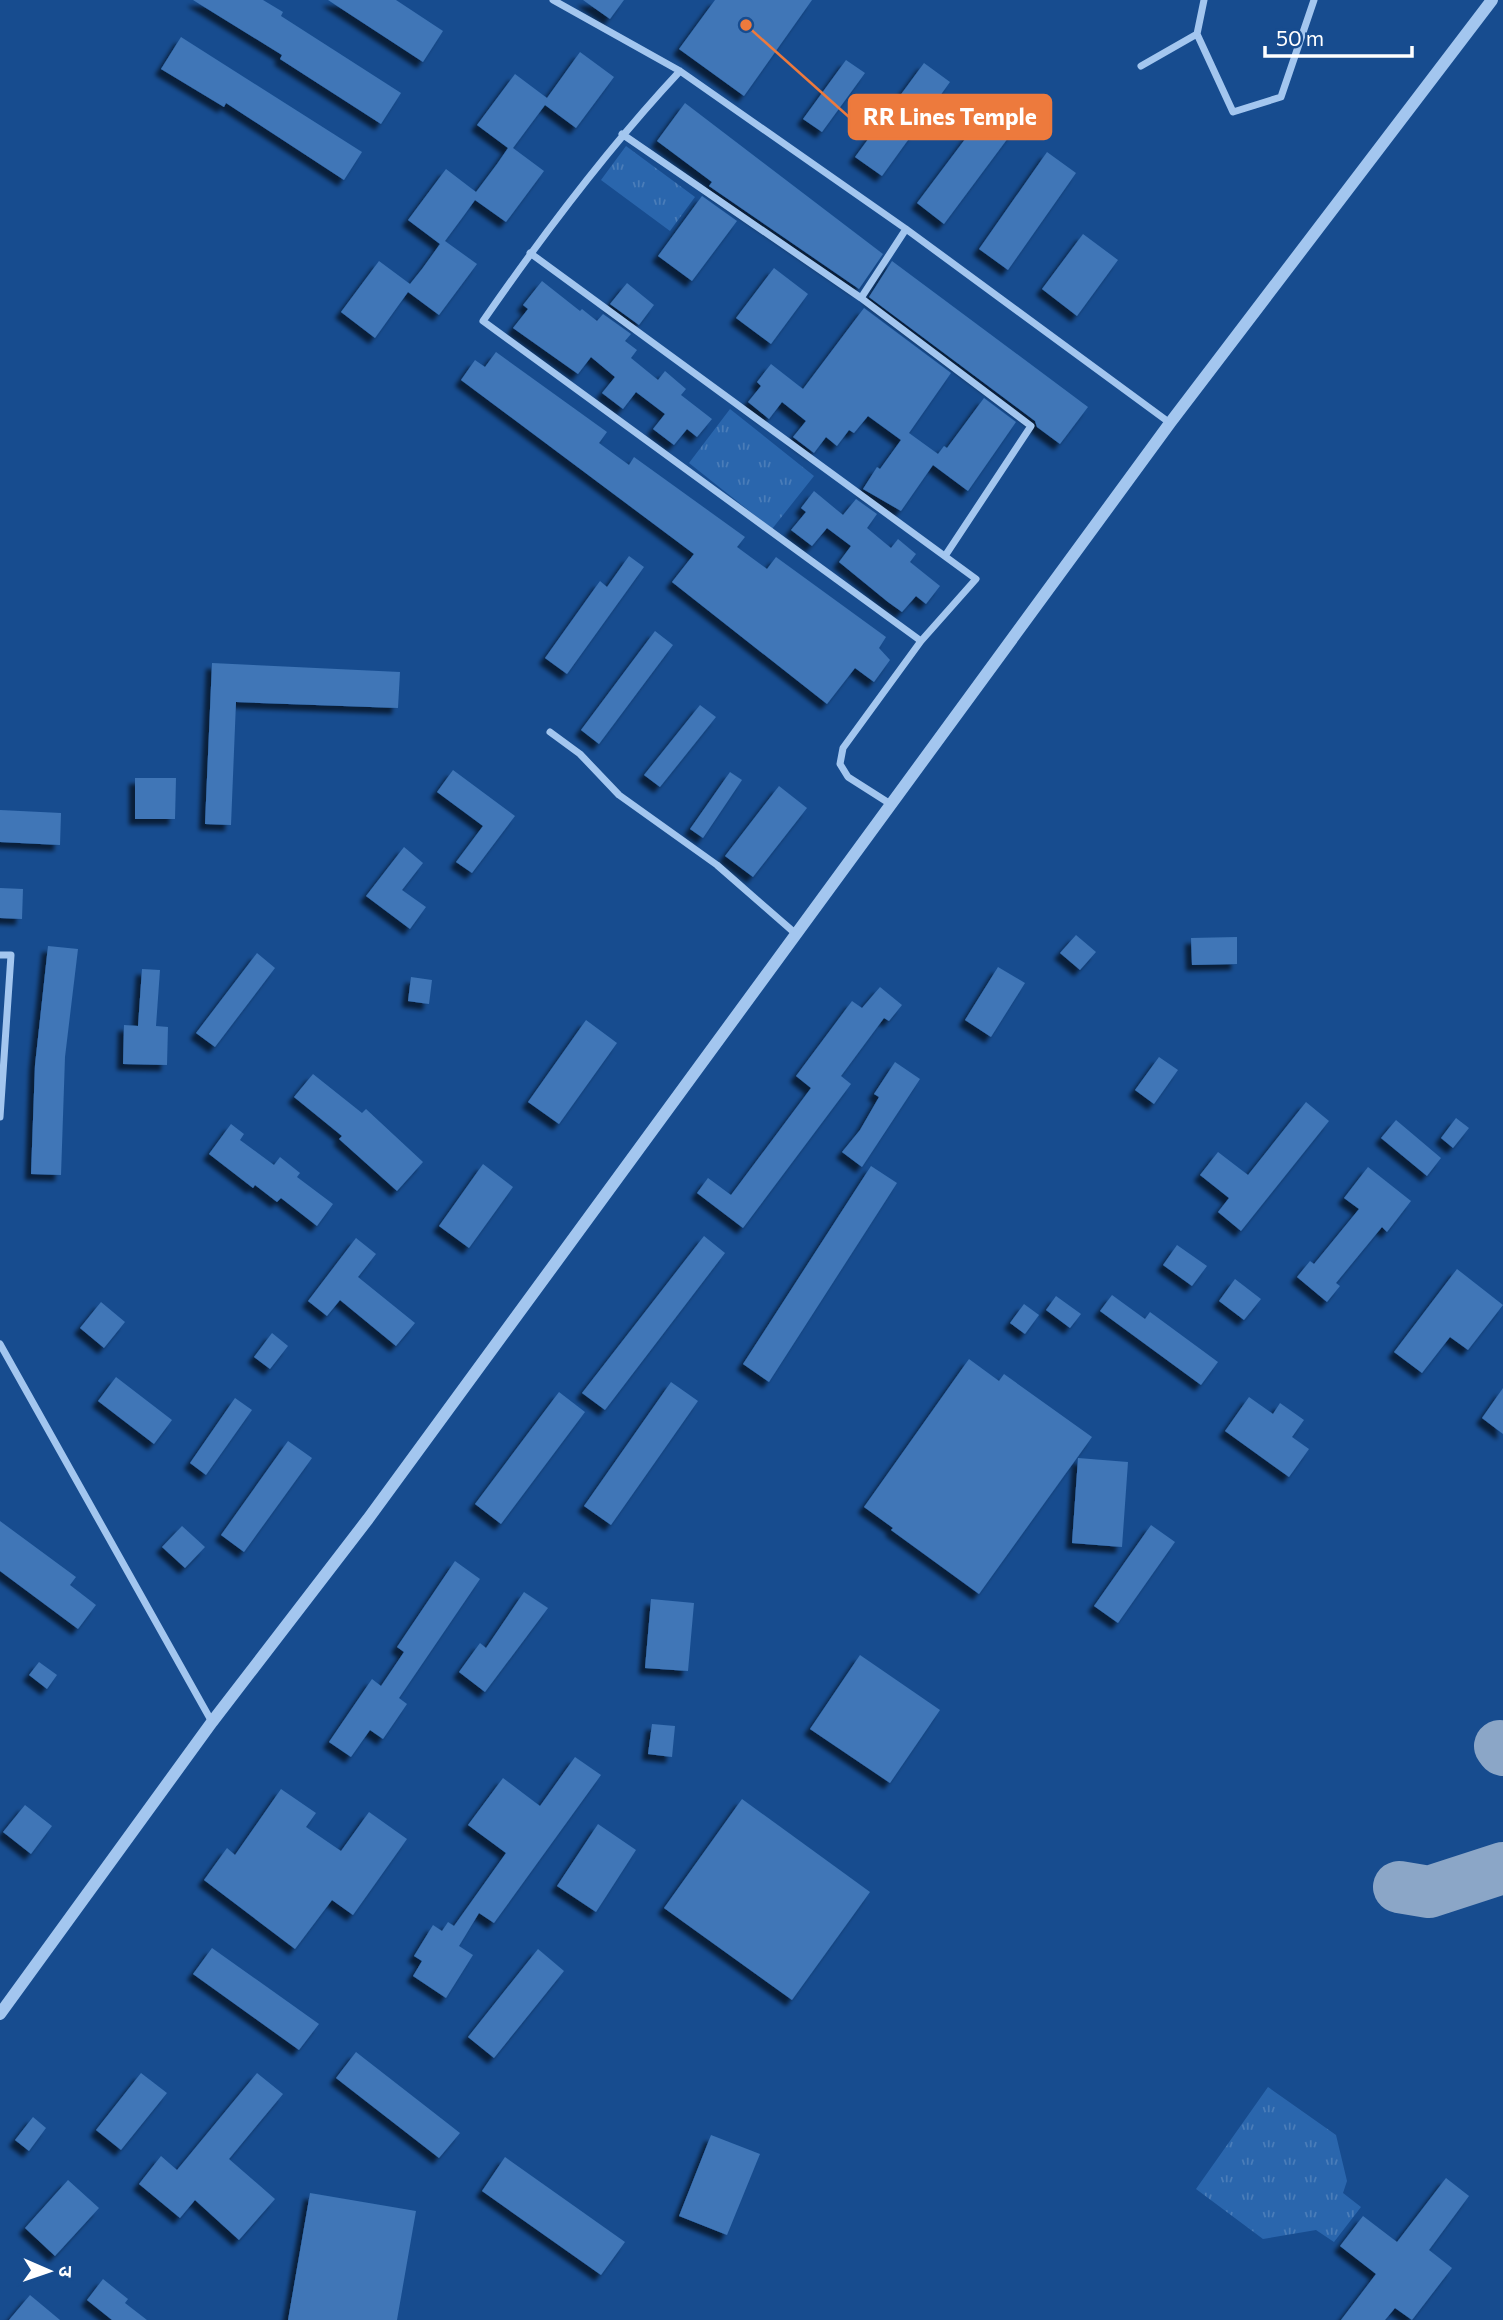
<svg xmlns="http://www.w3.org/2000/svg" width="1503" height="2320" viewBox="0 0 1503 2320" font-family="Commissioner,'Noto Sans Devanagari',sans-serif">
<defs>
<pattern id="grass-tufts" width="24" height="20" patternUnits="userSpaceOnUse" patternTransform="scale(1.75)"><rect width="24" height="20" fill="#2a66ad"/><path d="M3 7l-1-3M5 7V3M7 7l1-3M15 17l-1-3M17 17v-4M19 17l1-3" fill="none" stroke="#4a7db9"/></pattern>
<filter id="shadow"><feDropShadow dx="-6" dy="6" stdDeviation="2" flood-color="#0009"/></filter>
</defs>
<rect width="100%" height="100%" fill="#174c8f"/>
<path fill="url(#grass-tufts)" d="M 626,146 L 695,197 L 670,231 L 601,180 Z
M 730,409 L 814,476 L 772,529 L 689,463 Z
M 1268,2087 L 1336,2135 L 1347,2181 L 1343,2193 L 1361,2207 L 1334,2242 L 1316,2230 L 1263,2239 L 1196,2189 Z"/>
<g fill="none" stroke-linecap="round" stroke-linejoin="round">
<path stroke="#8ba6c7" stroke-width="52" d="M 1500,1746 L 1503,1750
M 1399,1887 L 1429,1892 L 1503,1868"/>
</g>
<path fill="#3f76b7" filter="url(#shadow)" d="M 193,0 L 263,0 L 283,12 L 281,16 L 401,93 L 381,124 L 280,59 L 282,55 Z
M 328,0 L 396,0 L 443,31 L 423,62 Z
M 583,0 L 624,0 L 610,19 Z
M 715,0 L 812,0 L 744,96 L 679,49 Z
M 181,37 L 362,152 L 344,180 L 226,103 L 224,107 L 161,69 Z
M 580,52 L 614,77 L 576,128 L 545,105 L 513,148 L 544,171 L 506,222 L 475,200 L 465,214 L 445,241 L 477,264 L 439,315 L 408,292 L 375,338 L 341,312 L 379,261 L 410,284 L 422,269 L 440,244 L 408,220 L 446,169 L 476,192 L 497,164 L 508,148 L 477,125 L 515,74 L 547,98 Z
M 846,60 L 865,73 L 822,132 L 803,119 Z
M 924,63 L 950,82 L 882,176 L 855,157 Z
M 685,103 L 883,254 L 859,289 L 709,186 L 712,182 L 657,141 Z
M 990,106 L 1017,126 L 944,224 L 917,203 Z
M 1047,152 L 1076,173 L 1008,270 L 979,249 Z
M 702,196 L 737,221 L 692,281 L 658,256 Z
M 1083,234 L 1118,260 L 1077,316 L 1042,289 Z
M 892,261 L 1088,407 L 1060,444 L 1037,427 L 1035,421 L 869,297 Z
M 774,268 L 808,294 L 771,344 L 736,318 Z
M 542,281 L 580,311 L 582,309 L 597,321 L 603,314 L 631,334 L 625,341 L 637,350 L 631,358 L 658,380 L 665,371 L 686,389 L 681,395 L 712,419 L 697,437 L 687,429 L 674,445 L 653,429 L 665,414 L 636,392 L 623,409 L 602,393 L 615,377 L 591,357 L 578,374 L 513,328 L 528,309 L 523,305 Z
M 627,283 L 654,305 L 639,325 L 610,304 Z
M 864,308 L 951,373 L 909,433 L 938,454 L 944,446 L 947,448 L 984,398 L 1016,422 L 968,491 L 933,465 L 901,511 L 863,489 L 877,467 L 880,469 L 901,440 L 868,416 L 854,433 L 849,430 L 837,446 L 826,437 L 814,453 L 793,437 L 806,421 L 782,402 L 769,419 L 748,402 L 761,386 L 757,382 L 771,364 L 803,389 Z
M 496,352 L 607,432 L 599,443 L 629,465 L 634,457 L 745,537 L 737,547 L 767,569 L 776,557 L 886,637 L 879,648 L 890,660 L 874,682 L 855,668 L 827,704 L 672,582 L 694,554 L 461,380 L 475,360 L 485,367 Z
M 814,491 L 843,515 L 856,499 L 877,514 L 867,528 L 891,548 L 898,539 L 916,554 L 910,562 L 940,586 L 926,604 L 916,596 L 902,612 L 888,602 L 839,562 L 851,546 L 827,528 L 812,546 L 791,530 L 806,512 L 801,508 Z
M 629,556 L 644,567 L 567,674 L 545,658 L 600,581 L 607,587 Z
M 655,631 L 673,645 L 599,744 L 581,730 Z
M 212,663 L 400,672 L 398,708 L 236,702 L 231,825 L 205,824 Z
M 700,705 L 716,717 L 660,787 L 644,775 Z
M 453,770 L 515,816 L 472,873 L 456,862 L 483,826 L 437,792 Z
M 730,772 L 742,780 L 703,838 L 690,829 Z
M 135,778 L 176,778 L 175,819 L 135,819 Z
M 779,786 L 807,808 L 753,877 L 725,856 Z
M 0,810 L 61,813 L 60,845 L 0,842 Z
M 404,847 L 423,863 L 402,890 L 426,907 L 410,929 L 366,896 Z
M 0,888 L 23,889 L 22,919 L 0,918 Z
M 1076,935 L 1096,952 L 1080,970 L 1060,953 Z
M 1237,937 L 1237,964 L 1192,965 L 1191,938 Z
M 48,946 L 78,949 L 65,1057 L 61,1175 L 31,1174 L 35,1065 Z
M 257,953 L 275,968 L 215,1047 L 196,1033 Z
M 998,967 L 1025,983 L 991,1037 L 965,1020 Z
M 142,969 L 160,970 L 156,1026 L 168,1027 L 167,1065 L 123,1064 L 124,1025 L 138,1026 Z
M 411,977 L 432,980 L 429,1004 L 408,1001 Z
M 880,987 L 902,1005 L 889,1021 L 884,1018 L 841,1076 L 851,1084 L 743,1228 L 697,1193 L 708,1178 L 731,1195 L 811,1088 L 796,1076 L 852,1001 L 862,1008 Z
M 586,1020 L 617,1043 L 559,1124 L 528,1102 Z
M 1159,1057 L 1178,1070 L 1154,1104 L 1135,1090 Z
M 895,1062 L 920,1079 L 862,1167 L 842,1152 L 860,1130 L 879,1097 L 874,1094 Z
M 313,1074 L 362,1113 L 366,1109 L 423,1162 L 397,1191 L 339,1139 L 342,1136 L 294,1097 Z
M 1306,1102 L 1329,1121 L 1241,1231 L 1218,1212 L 1229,1198 L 1200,1175 L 1218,1152 L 1248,1175 Z
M 1456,1118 L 1469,1128 L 1453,1148 L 1441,1138 Z
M 1396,1120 L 1441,1158 L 1427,1176 L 1381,1138 Z
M 231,1124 L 244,1134 L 240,1140 L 274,1165 L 280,1157 L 300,1173 L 297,1177 L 333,1204 L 317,1226 L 281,1198 L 277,1202 L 255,1185 L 253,1188 L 209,1154 Z
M 483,1164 L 513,1187 L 469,1248 L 439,1226 Z
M 871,1166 L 897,1183 L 769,1382 L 743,1364 Z
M 1368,1167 L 1411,1201 L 1387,1232 L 1382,1227 L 1336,1283 L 1340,1286 L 1327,1302 L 1297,1277 L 1310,1261 L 1314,1264 L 1359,1209 L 1344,1198 Z
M 704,1236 L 725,1253 L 605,1410 L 582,1393 Z
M 356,1238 L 376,1254 L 358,1277 L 415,1323 L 396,1346 L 340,1300 L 327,1316 L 308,1301 Z
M 1177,1245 L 1207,1266 L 1192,1286 L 1163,1265 Z
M 1457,1269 L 1503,1305 L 1468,1350 L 1450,1337 L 1422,1373 L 1394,1352 Z
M 1235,1279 L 1261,1299 L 1244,1320 L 1219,1301 Z
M 1112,1295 L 1145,1319 L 1150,1312 L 1218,1362 L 1201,1385 L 1100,1311 Z
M 1056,1296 L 1081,1314 L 1070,1328 L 1046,1310 Z
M 101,1302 L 125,1322 L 104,1348 L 80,1328 Z
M 1024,1304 L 1039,1315 L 1025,1334 L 1010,1323 Z
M 272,1333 L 288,1346 L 270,1369 L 254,1357 Z
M 969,1359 L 999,1381 L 1004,1374 L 1092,1437 L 979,1594 L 891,1530 L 893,1528 L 864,1507 Z
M 116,1377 L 172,1420 L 154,1444 L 98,1401 Z
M 671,1382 L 698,1401 L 611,1525 L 584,1506 Z
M 1503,1388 L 1503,1434 L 1482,1418 Z
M 559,1392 L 585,1412 L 501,1524 L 475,1504 Z
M 1249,1397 L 1273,1414 L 1280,1403 L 1304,1420 L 1292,1437 L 1309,1449 L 1289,1477 L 1225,1431 Z
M 235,1398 L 252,1410 L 206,1475 L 190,1463 Z
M 288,1441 L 312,1458 L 244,1552 L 221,1535 Z
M 1078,1458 L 1128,1462 L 1122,1547 L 1072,1543 Z
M 0,1521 L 76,1577 L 70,1585 L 96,1605 L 78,1629 L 0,1571 Z
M 1151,1525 L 1175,1542 L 1118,1623 L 1094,1606 Z
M 182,1526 L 205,1547 L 185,1568 L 162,1547 Z
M 455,1561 L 480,1579 L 399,1698 L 407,1704 L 383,1739 L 370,1730 L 351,1757 L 329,1742 L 372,1679 L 381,1686 L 404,1652 L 397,1647 Z
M 524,1592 L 548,1608 L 485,1692 L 459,1672 L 480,1643 L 486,1648 Z
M 651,1599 L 694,1603 L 688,1671 L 645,1668 Z
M 860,1655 L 940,1710 L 890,1783 L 810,1729 Z
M 39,1662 L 57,1675 L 47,1689 L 29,1675 Z
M 652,1724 L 675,1726 L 672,1757 L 648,1754 Z
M 575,1757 L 601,1775 L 494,1923 L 479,1913 L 459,1946 L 473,1955 L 446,1998 L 413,1976 L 422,1961 L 414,1956 L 433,1925 L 442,1931 L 448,1922 L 454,1926 L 506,1853 L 468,1825 L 503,1778 L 540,1806 Z
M 281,1789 L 316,1813 L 306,1827 L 341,1851 L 369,1812 L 407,1839 L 353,1915 L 332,1900 L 295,1949 L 204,1880 L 227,1848 L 235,1855 Z
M 742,1799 L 870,1892 L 792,2000 L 664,1908 Z
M 25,1805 L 52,1826 L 31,1854 L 3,1832 Z
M 598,1824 L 636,1850 L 596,1912 L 557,1886 Z
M 212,1948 L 319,2024 L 299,2050 L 193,1974 Z
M 538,1949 L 564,1971 L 494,2058 L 468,2037 Z
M 356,2052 L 460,2133 L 439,2158 L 336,2078 Z
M 141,2073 L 167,2093 L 121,2150 L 96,2130 Z
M 257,2073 L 283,2094 L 229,2159 L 275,2199 L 239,2240 L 195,2200 L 180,2218 L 139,2184 L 161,2156 L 177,2170 Z
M 33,2117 L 46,2128 L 29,2151 L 15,2140 Z
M 711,2135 L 760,2154 L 727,2235 L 679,2216 Z
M 505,2157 L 625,2242 L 601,2275 L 482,2191 Z
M 1446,2178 L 1469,2196 L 1429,2250 L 1452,2268 L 1412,2320 L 1395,2308 L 1385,2320 L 1341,2320 L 1376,2274 L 1340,2246 L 1363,2216 L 1397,2242 Z
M 68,2180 L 99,2208 L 55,2256 L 25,2228 Z
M 310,2193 L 416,2211 L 397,2320 L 288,2320 Z
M 103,2279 L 128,2299 L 125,2303 L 147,2320 L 112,2320 L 87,2300 Z
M 30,2295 L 60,2320 L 9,2320 Z"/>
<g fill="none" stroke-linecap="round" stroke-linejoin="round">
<path stroke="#a3c6ef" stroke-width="7" d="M 553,0 L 680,71 L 906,229 L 1170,423
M 1197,34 L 1233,112 L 1281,97 L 1314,0
M 1141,66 L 1197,34 L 1204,0
M 680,71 C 607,149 544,233 483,321 L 921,641
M 622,134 L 861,298 L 1031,426 L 945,556
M 530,253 L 976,579 L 921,641 L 843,748 L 840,764 L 848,777 L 892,805
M 861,298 L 906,229
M 550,732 L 580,754 L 619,795 L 717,865 L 796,934
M 0,955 L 11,955 L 0,1117
M 0,1344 L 212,1722"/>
<path stroke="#a3c6ef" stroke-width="12" d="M 0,2014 L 212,1722 L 368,1519 L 1170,423 L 1492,0"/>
</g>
<path fill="none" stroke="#ed7a3d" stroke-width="2.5" d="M746 25L849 117"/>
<circle fill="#ed7a3d" stroke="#174c8f" stroke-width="2.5" cx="746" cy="25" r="7"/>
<rect fill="#ed7a3d" stroke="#ed7a3d" stroke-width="2.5" x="849" y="95" width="202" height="44" rx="7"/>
<g font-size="23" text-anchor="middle" font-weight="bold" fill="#fff">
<text x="950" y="125">RR Lines Temple</text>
</g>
<g transform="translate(49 2271) rotate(92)" stroke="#174c8f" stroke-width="5" paint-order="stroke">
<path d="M0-5L12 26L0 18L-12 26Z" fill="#ffffff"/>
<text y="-10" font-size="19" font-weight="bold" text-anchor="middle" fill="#ffffff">उ</text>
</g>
<path d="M1265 46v10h147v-10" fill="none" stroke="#ffffff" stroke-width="3.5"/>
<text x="1276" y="46" font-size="21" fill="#ffffff" stroke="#174c8f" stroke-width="5" paint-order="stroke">50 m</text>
</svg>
